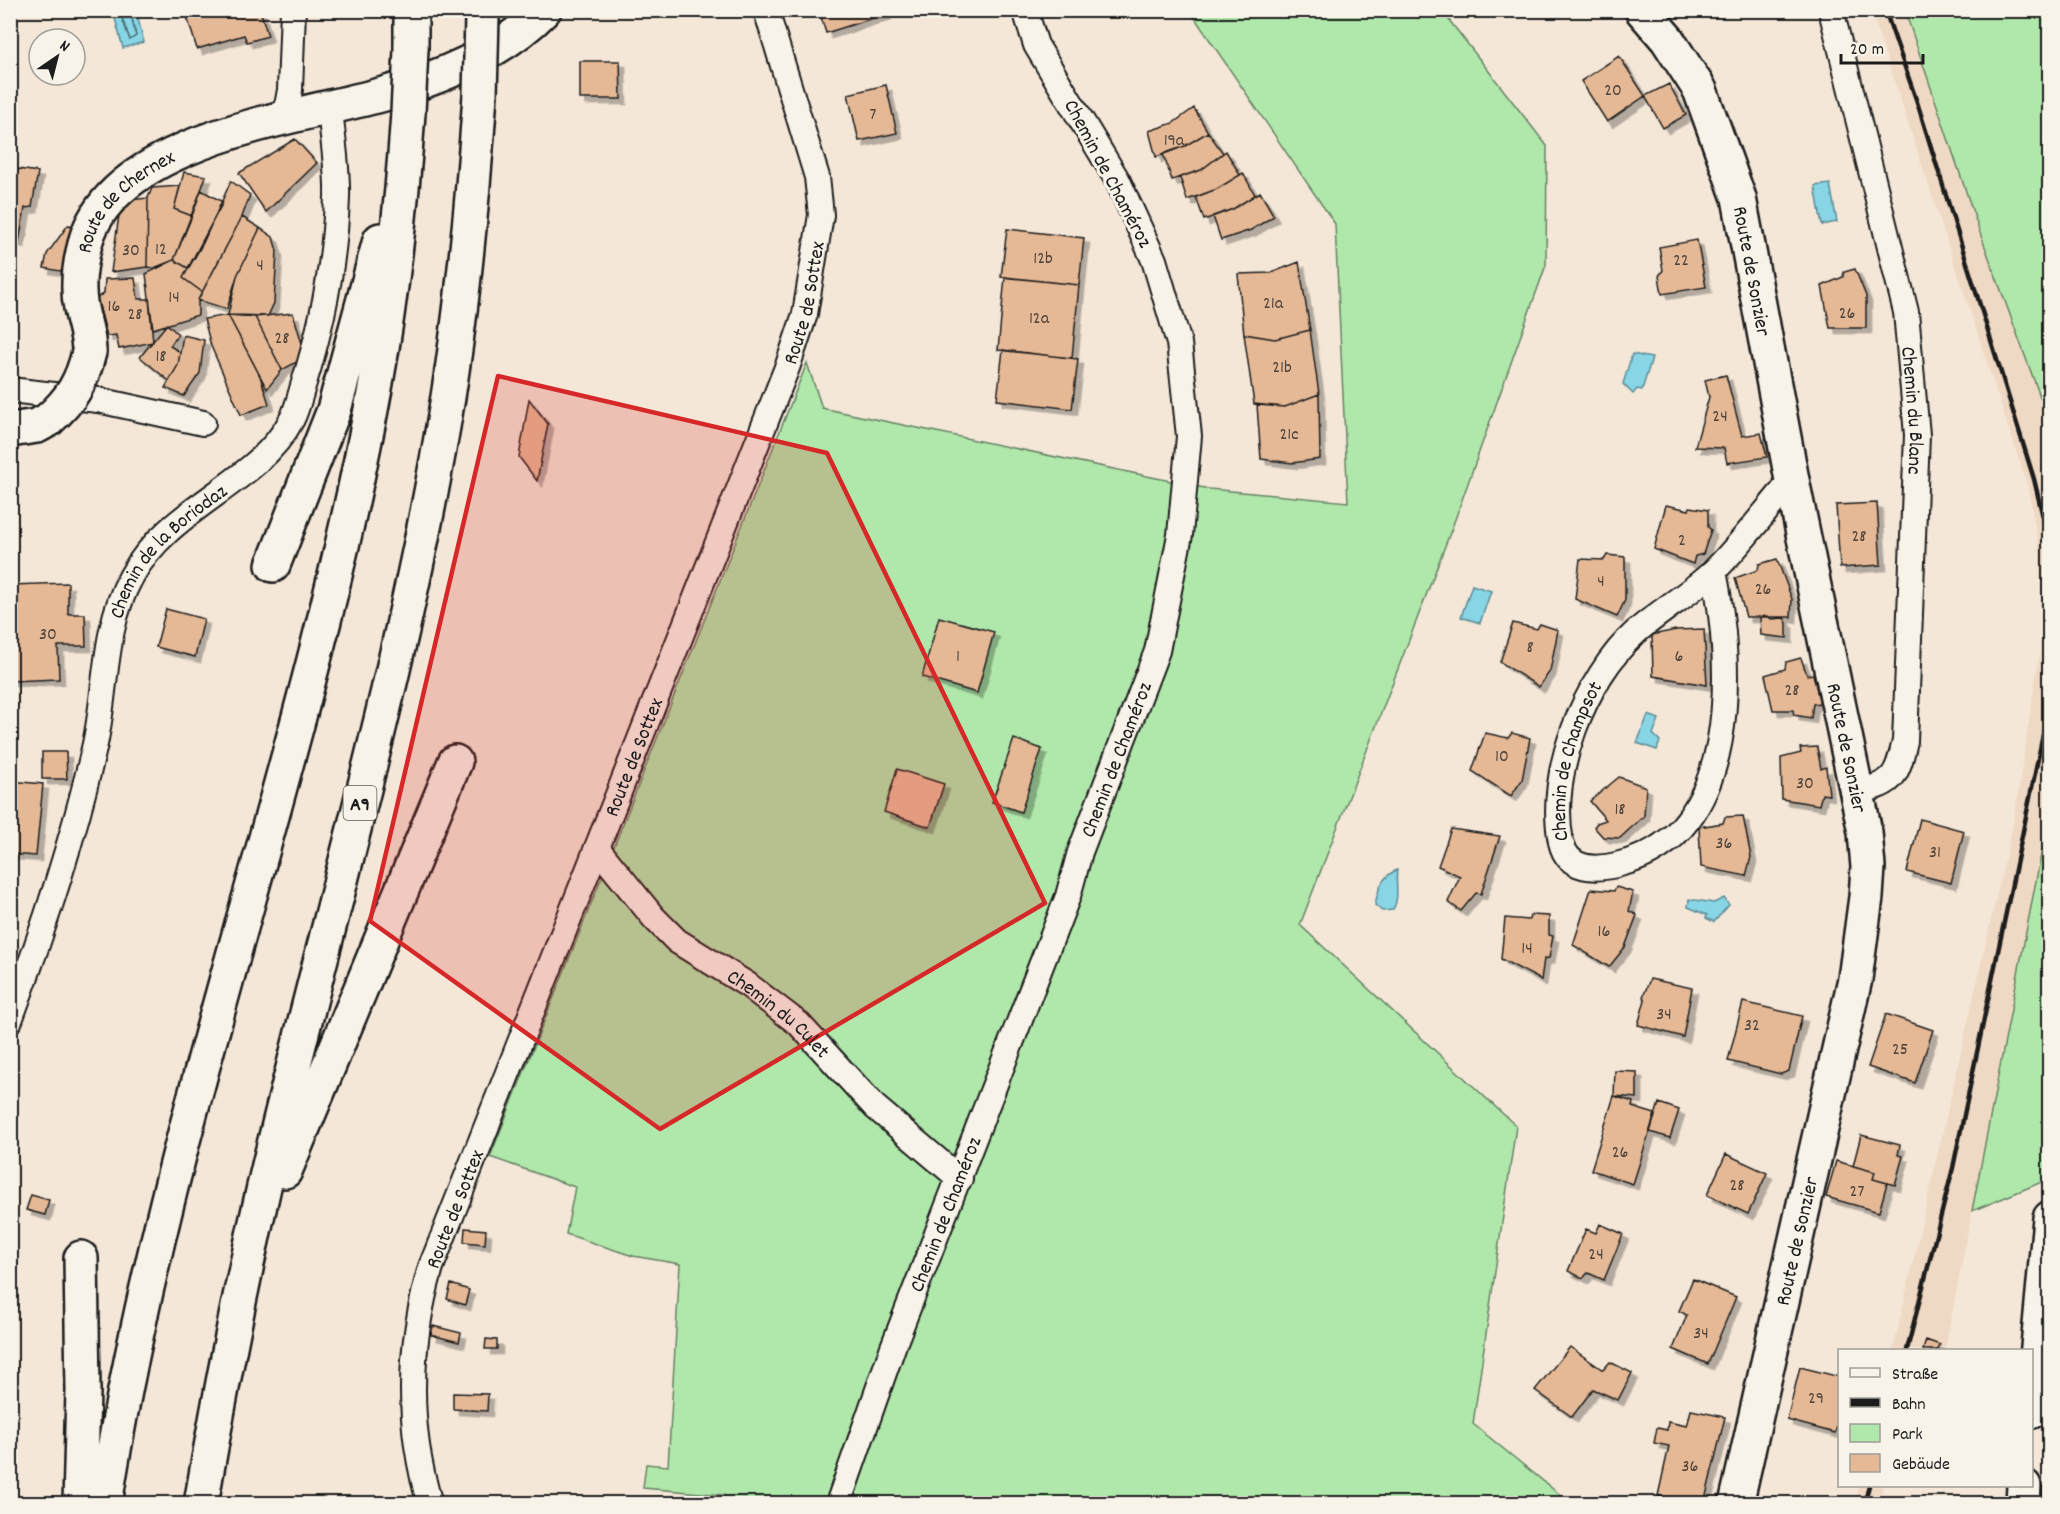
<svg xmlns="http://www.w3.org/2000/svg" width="2060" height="1514" viewBox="0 0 2060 1514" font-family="Dekko,sans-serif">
<defs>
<filter id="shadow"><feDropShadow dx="5.5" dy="5.5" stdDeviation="0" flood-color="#0004"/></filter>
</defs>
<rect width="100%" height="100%" fill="#f4e7d8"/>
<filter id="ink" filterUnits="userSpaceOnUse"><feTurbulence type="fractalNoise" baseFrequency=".0167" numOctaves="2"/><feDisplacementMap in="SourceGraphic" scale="12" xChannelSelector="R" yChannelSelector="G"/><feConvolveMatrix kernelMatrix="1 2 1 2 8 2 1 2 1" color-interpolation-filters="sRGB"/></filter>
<g filter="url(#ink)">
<path fill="#f0d9c4" d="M 1871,11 L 1905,11 L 1909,20 L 1980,233 L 2049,421 L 2049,816 L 1945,1350 L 1893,1350 L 2014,819 L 2043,630 L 2040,553 L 2028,487 Z
M 1859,1486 L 1883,1486 L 1879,1503 L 1854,1503 Z"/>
<path fill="#b0e8ab" stroke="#668264" stroke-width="1.5" d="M 1190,11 L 1442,11 L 1547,146 L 1546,265 L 1453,525 L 1300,925 L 1516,1126 L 1473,1424 L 1570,1503 L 725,1504 L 724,1495 L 643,1488 L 646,1464 L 668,1466 L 680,1264 L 633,1256 L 566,1234 L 575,1187 L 490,1157 L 807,363 L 822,408 L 1209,489 L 1348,502 L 1335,224 Z
M 1905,11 L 2049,11 L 2049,421 L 1980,233 Z
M 2049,816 L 2049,1179 L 1972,1211 L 2040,860 Z"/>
<path fill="#87d5e5" stroke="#5c8b95" stroke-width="1.5" d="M 113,11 L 136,11 L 144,42 L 123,48 Z
M 1830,184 L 1837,222 L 1822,225 L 1815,186 Z
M 1632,354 L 1652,358 L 1642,390 L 1637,389 L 1633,394 L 1623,384 Z
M 1472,585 L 1491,591 L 1480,623 L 1461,617 Z
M 1648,715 L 1659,719 L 1653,734 L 1660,741 L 1657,750 L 1637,743 Z
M 1397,870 C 1395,885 1400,897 1393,910 L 1382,911 L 1375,905 C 1378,889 1382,876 1397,870 Z
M 1724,898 L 1729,905 L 1714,922 L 1706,918 L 1707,915 L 1688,907 L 1689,899 L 1714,903 Z"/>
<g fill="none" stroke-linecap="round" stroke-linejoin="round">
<path stroke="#47666c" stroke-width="1.5" d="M 119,10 L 130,40 L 136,36 L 130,10"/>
</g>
<path fill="#e6b996" stroke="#1c1c1c" stroke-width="1.5" filter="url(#shadow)" d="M 185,10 L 260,10 L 268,36 L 247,42 L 244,35 L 197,49 Z
M 828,10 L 885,10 L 886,14 L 826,33 L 821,17 L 829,14 Z
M 1619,56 L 1645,96 L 1607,122 L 1581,81 Z
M 580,61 L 620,61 L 621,99 L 580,99 Z
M 1669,84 L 1686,115 L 1663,128 L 1645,96 Z
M 886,85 L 897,133 L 859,141 L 848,94 Z
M 1194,108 L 1208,132 L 1185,146 L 1156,157 L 1149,131 L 1173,123 Z
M 1208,132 L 1223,153 L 1201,170 L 1172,180 L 1163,154 L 1185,146 Z
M 295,139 L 317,163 L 266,212 L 239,173 Z
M 1226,151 L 1240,175 L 1217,189 L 1187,200 L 1180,177 L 1201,170 Z
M 18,169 L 38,172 L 32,207 L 25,208 L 19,242 L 10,240 L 10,176 L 16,177 Z
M 184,172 L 206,176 L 192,216 L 174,209 Z
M 1243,173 L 1255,195 L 1233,209 L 1204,220 L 1196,197 L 1217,189 Z
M 231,181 L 250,195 L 242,217 L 202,292 L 183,278 L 203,243 Z
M 180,186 L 174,209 L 192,216 L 174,260 L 154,268 L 147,267 L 148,198 L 152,188 Z
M 201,190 L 223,202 L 188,268 L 174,260 Z
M 1260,192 L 1274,216 L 1251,230 L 1221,240 L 1213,216 L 1233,209 Z
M 148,198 L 147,267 L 111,272 L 121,201 Z
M 242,217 L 260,228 L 237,276 L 227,309 L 198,300 Z
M 68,225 L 75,226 L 65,272 L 44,268 L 47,254 Z
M 260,228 L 273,237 L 277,251 L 274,303 L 268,316 L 228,315 L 237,276 Z
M 1007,229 L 1084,238 L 1079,285 L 1001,277 Z
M 1697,240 L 1706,287 L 1662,294 L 1659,276 L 1663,270 L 1659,247 Z
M 174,260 L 188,268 L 183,278 L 202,292 L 198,300 L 198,315 L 153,329 L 146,274 Z
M 1299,262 L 1310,330 L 1275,339 L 1244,334 L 1238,274 L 1271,273 Z
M 1855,269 L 1866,296 L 1866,328 L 1830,328 L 1822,286 L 1843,277 L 1844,272 Z
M 1005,277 L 1079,285 L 1072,358 L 998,350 Z
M 135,278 L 138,299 L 149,299 L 153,342 L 119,349 L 116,335 L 107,336 L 97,298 L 104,293 L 105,279 Z
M 293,313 L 306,357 L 282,370 L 255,317 Z
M 228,315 L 255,317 L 282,370 L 267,389 Z
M 228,315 L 260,376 L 269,404 L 241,415 L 211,346 L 204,319 Z
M 167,324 L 178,334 L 170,346 L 180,352 L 178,365 L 169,381 L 140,357 Z
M 1310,330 L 1319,394 L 1285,407 L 1254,404 L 1244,334 L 1275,339 Z
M 183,335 L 204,340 L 200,373 L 184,396 L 165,388 L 178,365 Z
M 1003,350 L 1078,359 L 1072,409 L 997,400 Z
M 1726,375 L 1742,436 L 1761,433 L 1767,457 L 1727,463 L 1724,448 L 1695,447 L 1709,397 L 1705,380 Z
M 1319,394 L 1320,459 L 1292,463 L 1261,459 L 1257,405 L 1285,407 Z
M 529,399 L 548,424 L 537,481 L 519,457 Z
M 1877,503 L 1881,565 L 1840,568 L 1836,505 Z
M 1666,505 L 1689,510 L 1690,507 L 1708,510 L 1708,527 L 1711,530 L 1703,554 L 1695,556 L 1693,564 L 1654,549 Z
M 1607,555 L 1625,557 L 1625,600 L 1617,617 L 1575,599 L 1580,559 L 1604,560 Z
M 1777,559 L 1792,599 L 1791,617 L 1746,617 L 1735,578 L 1758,570 L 1759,564 Z
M 68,583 L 68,614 L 85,614 L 86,646 L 58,646 L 59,679 L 10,681 L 10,585 Z
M 166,609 L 204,619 L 195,657 L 156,647 Z
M 1768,616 L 1771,619 L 1784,618 L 1787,623 L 1787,638 L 1761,635 L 1760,617 Z
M 939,617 L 994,632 L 977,693 L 922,677 Z
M 1513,623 L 1537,629 L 1540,624 L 1558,630 L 1550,671 L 1539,687 L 1500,662 Z
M 1704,629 L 1707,685 L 1653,676 L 1652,635 L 1676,630 Z
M 1801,658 L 1807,675 L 1813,674 L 1820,703 L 1813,704 L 1811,718 L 1794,715 L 1793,710 L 1773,710 L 1765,675 L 1785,669 L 1786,662 Z
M 1485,733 L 1508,738 L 1512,733 L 1530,738 L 1522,780 L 1511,796 L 1472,771 Z
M 1014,739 L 1042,749 L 1021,812 L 992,802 Z
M 1817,747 L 1821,769 L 1826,767 L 1829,795 L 1822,794 L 1819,805 L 1782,799 L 1781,758 L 1801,753 L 1800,748 Z
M 42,752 L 66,752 L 67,779 L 42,779 Z
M 897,769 L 944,784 L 930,827 L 884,812 Z
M 1619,777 L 1646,787 L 1644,816 L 1620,838 L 1603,837 L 1594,827 L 1597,823 L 1606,820 L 1590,801 Z
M 10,781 L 43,784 L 36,856 L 10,854 Z
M 1743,816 L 1751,857 L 1746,876 L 1701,867 L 1699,827 L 1723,823 L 1725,817 Z
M 1920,819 L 1964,831 L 1951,883 L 1907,872 Z
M 1451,829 L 1500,836 L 1481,894 L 1476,893 L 1461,911 L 1448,902 L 1460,876 L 1438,866 Z
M 1616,887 L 1633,892 L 1629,911 L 1637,915 L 1625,947 L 1609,967 L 1573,945 L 1591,889 L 1614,891 Z
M 1530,915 L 1549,916 L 1549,935 L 1553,936 L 1549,958 L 1544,959 L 1541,980 L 1501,959 L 1505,918 L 1529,920 Z
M 1650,979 L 1692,988 L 1683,1037 L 1638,1025 L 1645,1000 L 1643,997 Z
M 1743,1002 L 1802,1016 L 1789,1071 L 1781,1074 L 1728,1061 Z
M 1886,1014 L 1933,1030 L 1915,1083 L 1868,1067 Z
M 1615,1071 L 1637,1072 L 1637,1098 L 1614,1096 Z
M 1614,1096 L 1633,1102 L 1632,1107 L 1655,1114 L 1633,1184 L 1591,1170 Z
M 1659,1103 L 1679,1110 L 1670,1138 L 1650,1132 Z
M 1861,1135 L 1900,1145 L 1898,1155 L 1903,1156 L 1895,1185 L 1873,1179 L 1875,1172 L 1853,1166 Z
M 1726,1154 L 1767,1173 L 1748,1214 L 1707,1195 Z
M 1836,1161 L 1875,1172 L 1873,1179 L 1887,1183 L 1879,1212 L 1826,1197 Z
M 31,1195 L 49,1200 L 45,1215 L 26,1210 Z
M 1600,1224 L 1623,1234 L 1604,1280 L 1588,1273 L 1583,1278 L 1568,1271 L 1586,1229 L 1596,1233 Z
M 465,1228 L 486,1230 L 485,1244 L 464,1242 Z
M 1693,1279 L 1736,1297 L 1708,1364 L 1673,1349 L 1687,1315 L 1679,1311 Z
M 451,1284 L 469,1290 L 465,1305 L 447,1299 Z
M 433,1326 L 461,1333 L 459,1342 L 431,1335 Z
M 486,1339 L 497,1340 L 497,1349 L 485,1349 Z
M 1926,1340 L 1940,1345 L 1938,1350 L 1923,1350 Z
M 1570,1347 L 1603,1370 L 1610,1362 L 1632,1373 L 1618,1400 L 1593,1389 L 1572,1417 L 1535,1390 Z
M 1800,1367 L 1840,1377 L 1840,1416 L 1835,1433 L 1787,1420 Z
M 453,1393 L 488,1394 L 487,1411 L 453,1409 Z
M 1691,1410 L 1725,1417 L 1704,1504 L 1658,1496 L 1669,1446 L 1654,1443 L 1657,1428 L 1667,1430 L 1668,1422 L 1687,1426 Z"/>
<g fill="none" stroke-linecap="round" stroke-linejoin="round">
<defs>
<g id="street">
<path id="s1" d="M 1831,10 L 1906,312 L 1917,435 L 1905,741 C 1897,775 1895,784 1859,791"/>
<path d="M 285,117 L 290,90 L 293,10"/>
<path d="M 10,390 L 98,400 L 203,423"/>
<path id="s2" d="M 1714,571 C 1733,665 1741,835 1620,864 C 1597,870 1568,872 1561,842 C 1547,774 1585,678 1636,632 C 1661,610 1691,593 1715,570 C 1742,543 1766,510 1792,480"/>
<path id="s3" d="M 597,848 L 654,918 L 677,941 L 748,985 L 799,1024 L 875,1107 L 960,1179"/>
<path id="s4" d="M 10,1020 C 44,929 74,838 95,744 C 107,689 103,628 131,577 C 160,524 214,500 257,462 C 271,450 283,436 292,419 C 297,409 300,396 303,386 C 322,326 335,259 337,197 C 338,167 332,136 330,106"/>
<path id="s5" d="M 430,1504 C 406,1424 408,1346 431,1267 L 788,365 L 805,314 L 821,215 L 817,177 L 766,10"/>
<path id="s6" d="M 838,1504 L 893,1347 L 1068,896 L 1080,852 L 1157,651 L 1180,535 L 1189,436 L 1179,343 L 1154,260 L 1118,181 L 1036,45 L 1025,10"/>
</g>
<g id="secondary">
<path id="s7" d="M 1642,10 L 1667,39 L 1700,90 L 1739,198 L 1792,480 L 1865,832 L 1868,867 L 1866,897 L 1855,979 L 1736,1504"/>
<path id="s8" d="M 89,352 C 89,335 84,324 81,308 C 76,285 80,262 86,240 C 116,139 297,118 384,94 C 440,78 503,52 544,10"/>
<path d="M 10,430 L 37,426 L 48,420"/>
<path d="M 2032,1411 L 2050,1218"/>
<path d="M 2023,1504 L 2024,1486"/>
</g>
<path id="highway" d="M 411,49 L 411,10
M 273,565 L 334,410 L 380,240
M 285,1171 L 455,762
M 80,1504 L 83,1391 L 81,1258
M 105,1504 C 164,1123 307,762 376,383 C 392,294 402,203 408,113
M 201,1504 C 220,1394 241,1286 266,1178 C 328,918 405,661 448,397 C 464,297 473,196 480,95"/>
</defs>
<use href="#street" stroke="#1c1c1c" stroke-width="28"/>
<use href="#secondary" stroke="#1c1c1c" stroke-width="38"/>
<use href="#highway" stroke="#1c1c1c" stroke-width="38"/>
<use href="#street" stroke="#f7f3e8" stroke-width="24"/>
<use href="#secondary" stroke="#f7f3e8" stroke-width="33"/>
<use href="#highway" stroke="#f7f3e8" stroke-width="33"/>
<path stroke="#1c1c1c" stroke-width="4.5" d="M 1885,10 L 1917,102 L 2034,479 L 2050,547
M 1907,1350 L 1953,1168 L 2050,701
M 1864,1504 L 1869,1486"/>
<defs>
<path id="secondary-bridge" d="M 48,420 C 71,400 82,382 89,352"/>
<path id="highway-bridge" d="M 480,95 L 482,17
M 408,113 L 411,49"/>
</defs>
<use href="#secondary-bridge" stroke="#1c1c1c" stroke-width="38" stroke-linecap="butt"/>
<use href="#highway-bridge" stroke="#1c1c1c" stroke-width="38" stroke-linecap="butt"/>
<use href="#secondary-bridge" stroke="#f7f3e8" stroke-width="33"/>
<use href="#highway-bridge" stroke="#f7f3e8" stroke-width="33"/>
</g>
</g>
<path fill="#d62828" fill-opacity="0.2" stroke="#d62828" stroke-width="4.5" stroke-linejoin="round" d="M 498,376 L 827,453 L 1045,903 L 660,1129 L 370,921 Z"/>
<g text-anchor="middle" stroke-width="6" stroke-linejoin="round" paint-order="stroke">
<g font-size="18" fill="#4e433a">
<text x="1613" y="95">20</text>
<text x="873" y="119">7</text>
<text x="1174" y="145">19a</text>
<text x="161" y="254">12</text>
<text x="131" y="255">30</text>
<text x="1043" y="263">12b</text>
<text x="1681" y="265">22</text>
<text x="260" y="270">4</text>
<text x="174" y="302">14</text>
<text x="1273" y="308">21a</text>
<text x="114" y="311">16</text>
<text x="1847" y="318">26</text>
<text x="135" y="319">28</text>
<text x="1039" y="323">12a</text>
<text x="282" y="343">28</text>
<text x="161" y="361">18</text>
<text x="1282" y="372">21b</text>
<text x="1720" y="421">24</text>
<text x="1289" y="439">21c</text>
<text x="1859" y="541">28</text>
<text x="1682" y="545">2</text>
<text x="1601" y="586">4</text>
<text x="1763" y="594">26</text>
<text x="48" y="639">30</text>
<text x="1530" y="652">8</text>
<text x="958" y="661">1</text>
<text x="1679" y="661">6</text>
<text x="1792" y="695">28</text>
<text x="1502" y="761">10</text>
<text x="1805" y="788">30</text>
<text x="1620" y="814">18</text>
<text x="1724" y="848">36</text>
<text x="1935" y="857">31</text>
<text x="1604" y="936">16</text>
<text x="1527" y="953">14</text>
<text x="1664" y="1019">34</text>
<text x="1752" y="1030">32</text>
<text x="1900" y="1054">25</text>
<text x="1620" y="1157">26</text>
<text x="1737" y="1190">28</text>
<text x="1857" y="1196">27</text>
<text x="1596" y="1259">24</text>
<text x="1701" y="1338">34</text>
<text x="1816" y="1403">29</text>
<text x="1690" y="1471">36</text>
</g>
<rect fill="#f7f3e8" stroke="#5e5c59" stroke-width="1.5" x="343.5" y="786" width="33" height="34" rx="4.5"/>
<g font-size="20" font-weight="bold" fill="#1c1c1c">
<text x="360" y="810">A9</text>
</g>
<g font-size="21" fill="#1c1c1c" stroke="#f7f3e8">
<text transform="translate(1109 173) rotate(62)" y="7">Chemin de Chaméroz</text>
<text dy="7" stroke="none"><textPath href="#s8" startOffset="170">Route de Chernex</textPath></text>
<text dy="7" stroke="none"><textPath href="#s7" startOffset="288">Route de Sonzier</textPath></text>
<text dy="7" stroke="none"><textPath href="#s5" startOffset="1275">Route de Sottex</textPath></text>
<text dy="7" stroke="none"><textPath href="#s1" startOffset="410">Chemin du Blanc</textPath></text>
<text dy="7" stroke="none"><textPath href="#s4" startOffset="504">Chemin de la Boriodaz</textPath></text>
<text dy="7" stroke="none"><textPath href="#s7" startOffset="774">Route de Sonzier</textPath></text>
<text dy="7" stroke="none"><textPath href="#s5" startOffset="789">Route de Sottex</textPath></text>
<text dy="7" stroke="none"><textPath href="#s6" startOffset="795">Chemin de Chaméroz</textPath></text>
<text dy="7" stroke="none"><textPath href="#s2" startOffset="495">Chemin de Champsot</textPath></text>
<text dy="7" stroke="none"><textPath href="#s3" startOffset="248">Chemin du Culet</textPath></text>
<text dy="7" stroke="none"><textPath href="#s5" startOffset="303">Route de Sottex</textPath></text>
<text dy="7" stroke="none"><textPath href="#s6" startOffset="309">Chemin de Chaméroz</textPath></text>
<text transform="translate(1796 1241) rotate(-77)" y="7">Route de Sonzier</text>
</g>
</g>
<rect width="2060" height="1514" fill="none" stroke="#f7f3e8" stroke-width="36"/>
<rect x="18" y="18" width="2024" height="1478" fill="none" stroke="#1c1c1c" stroke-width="2" filter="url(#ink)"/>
<rect x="1838" y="1349" width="195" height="138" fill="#f7f3e8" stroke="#9f9d96" stroke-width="1.5"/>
<rect x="1850" y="1368" width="30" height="9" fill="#f7f3e8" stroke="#9f9d96" stroke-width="1.5"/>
<text x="1892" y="1379" font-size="18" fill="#1c1c1c">Straße</text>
<rect x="1850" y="1398" width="30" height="9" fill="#1c1c1c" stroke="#9f9d96" stroke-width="1.5"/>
<text x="1892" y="1409" font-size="18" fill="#1c1c1c">Bahn</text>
<rect x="1850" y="1424" width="30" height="18" fill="#b0e8ab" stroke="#9f9d96" stroke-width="1.5"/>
<text x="1892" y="1439" font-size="18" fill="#1c1c1c">Park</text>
<rect x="1850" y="1454" width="30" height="18" fill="#e6b996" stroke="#9f9d96" stroke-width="1.5"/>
<text x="1892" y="1469" font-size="18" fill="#1c1c1c">Gebäude</text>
<g transform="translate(57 57) rotate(35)"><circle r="28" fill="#f7f3e8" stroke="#9f9d96" stroke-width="1.5"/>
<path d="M0-4.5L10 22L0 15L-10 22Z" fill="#1c1c1c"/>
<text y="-9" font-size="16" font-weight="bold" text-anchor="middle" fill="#1c1c1c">N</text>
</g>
<path d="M1841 54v9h82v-9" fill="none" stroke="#1c1c1c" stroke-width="3"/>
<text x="1850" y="54" font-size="18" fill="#1c1c1c" stroke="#f7f3e8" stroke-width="4.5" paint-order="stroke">20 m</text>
</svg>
